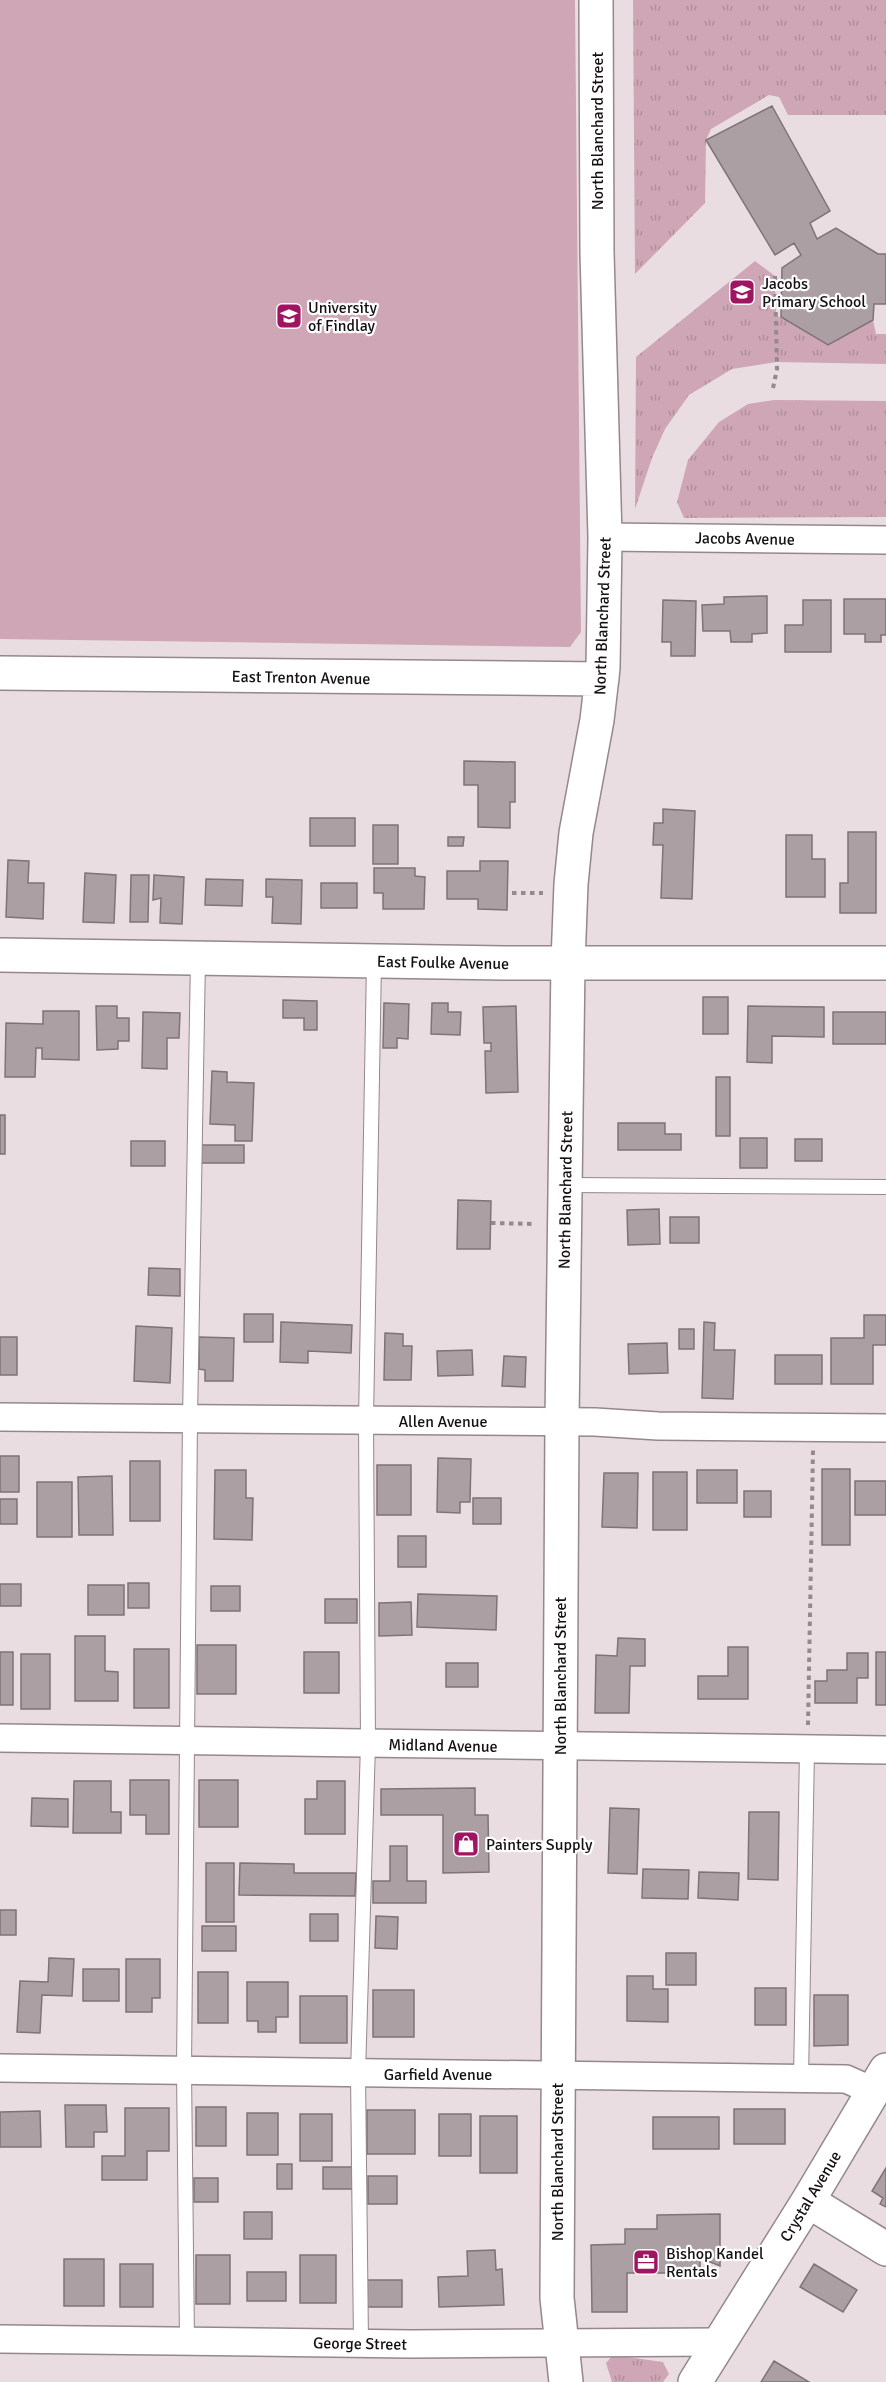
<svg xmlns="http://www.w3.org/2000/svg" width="886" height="2382" viewBox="0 0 886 2382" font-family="Signika,sans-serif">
<defs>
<pattern id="grass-tufts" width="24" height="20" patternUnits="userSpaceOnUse" patternTransform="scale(1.5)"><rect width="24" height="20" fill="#cfa6b5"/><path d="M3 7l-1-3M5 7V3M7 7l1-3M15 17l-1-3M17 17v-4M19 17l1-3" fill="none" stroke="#b18e9b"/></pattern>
</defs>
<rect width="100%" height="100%" fill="#eadde2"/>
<path fill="url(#grass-tufts)" d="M 633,0 L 886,0 L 886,115 L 788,115 L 779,97 L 769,95 L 711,129 L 706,140 L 705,203 L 635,274 Z
M 755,261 L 775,276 L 776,315 L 827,345 L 873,320 L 876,334 L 886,334 L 886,364 L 777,362 L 732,369 L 689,395 L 665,429 L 652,458 L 635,509 L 636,357 Z
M 774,400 L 886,401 L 886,517 L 684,518 L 677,502 L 688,460 L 719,422 L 748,404 Z
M 613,2355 L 663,2362 L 669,2374 L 663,2382 L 612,2382 L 606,2363 Z"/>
<path fill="#cfa6b5" d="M 0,0 L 575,0 L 581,632 L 570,647 L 0,639 Z"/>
<path fill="#ac9fa3" stroke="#7f7378" stroke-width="1.5" d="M 772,106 L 830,211 L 810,223 L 817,239 L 836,228 L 878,254 L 886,254 L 886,304 L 874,304 L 873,320 L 828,345 L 781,317 L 782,268 L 801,255 L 794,243 L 775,255 L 706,140 Z
M 767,596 L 767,633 L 752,634 L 752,642 L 731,642 L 730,631 L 703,631 L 702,605 L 724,604 L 724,597 Z
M 844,599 L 886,599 L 886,635 L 881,635 L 881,642 L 865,642 L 865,634 L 844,634 Z
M 663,600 L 696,601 L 695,656 L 671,656 L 671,642 L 662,642 Z
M 803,600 L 831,600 L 831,652 L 785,652 L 785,625 L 803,625 Z
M 464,761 L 515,762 L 515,802 L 510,802 L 510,828 L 478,827 L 478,785 L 464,785 Z
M 663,809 L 695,811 L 692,899 L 661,898 L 663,845 L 653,845 L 654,823 L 663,823 Z
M 310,818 L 355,818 L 355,846 L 310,846 Z
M 373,825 L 398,825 L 398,864 L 373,864 Z
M 848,832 L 876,832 L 876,913 L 840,913 L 840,883 L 848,883 Z
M 786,835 L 812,835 L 812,859 L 825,859 L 825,897 L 786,897 Z
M 448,837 L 464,837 L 463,846 L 448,846 Z
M 8,860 L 29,861 L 28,883 L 44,883 L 43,919 L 6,917 Z
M 480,861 L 508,861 L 507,910 L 478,909 L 478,899 L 447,899 L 447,871 L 480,871 Z
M 374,868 L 415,868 L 415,876 L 425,877 L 424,909 L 383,909 L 383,893 L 374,893 Z
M 85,873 L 116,875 L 114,923 L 83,922 Z
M 131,875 L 149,875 L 148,922 L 130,922 Z
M 154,875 L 184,877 L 182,924 L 160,923 L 161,898 L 153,900 Z
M 206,879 L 243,880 L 242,906 L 205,905 Z
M 266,879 L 302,880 L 301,924 L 272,923 L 273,897 L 266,897 Z
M 321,883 L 357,883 L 357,908 L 321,908 Z
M 703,997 L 728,997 L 728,1034 L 703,1034 Z
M 283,1000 L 317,1001 L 317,1030 L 304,1030 L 304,1018 L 283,1018 Z
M 384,1003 L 409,1004 L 408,1039 L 397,1038 L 397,1048 L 383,1048 Z
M 432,1003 L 448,1003 L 448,1012 L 461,1012 L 460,1035 L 431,1034 Z
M 96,1006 L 117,1006 L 117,1018 L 129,1018 L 129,1041 L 118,1041 L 118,1049 L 97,1050 Z
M 516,1006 L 518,1092 L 486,1093 L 485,1051 L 491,1051 L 491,1043 L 484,1043 L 483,1007 Z
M 748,1006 L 824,1007 L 824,1037 L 772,1036 L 772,1063 L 747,1062 Z
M 43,1011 L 79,1011 L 79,1060 L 42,1059 L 42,1048 L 36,1048 L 35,1077 L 5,1077 L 6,1023 L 43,1024 Z
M 143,1012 L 180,1013 L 179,1038 L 167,1038 L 167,1069 L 142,1068 Z
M 833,1012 L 886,1012 L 886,1044 L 833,1044 Z
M 212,1071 L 227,1072 L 227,1082 L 254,1083 L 252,1141 L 235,1141 L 235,1125 L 210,1124 Z
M 716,1077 L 730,1077 L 730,1136 L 716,1136 Z
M 0,1115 L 5,1115 L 5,1154 L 0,1154 Z
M 618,1123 L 665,1123 L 665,1134 L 681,1134 L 681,1150 L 618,1150 Z
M 740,1138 L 767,1138 L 767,1168 L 740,1168 Z
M 795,1139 L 822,1139 L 822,1161 L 795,1161 Z
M 131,1141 L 165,1141 L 165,1166 L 131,1166 Z
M 200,1145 L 244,1145 L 244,1163 L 200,1163 Z
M 458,1200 L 491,1201 L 490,1249 L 457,1249 Z
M 659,1209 L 660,1244 L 628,1245 L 627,1210 Z
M 670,1217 L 699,1217 L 699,1243 L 670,1243 Z
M 149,1268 L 180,1269 L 180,1296 L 148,1295 Z
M 244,1314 L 273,1314 L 273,1342 L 244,1342 Z
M 864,1315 L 886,1315 L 886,1345 L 873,1345 L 873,1384 L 831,1384 L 831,1338 L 864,1338 Z
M 281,1322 L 352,1325 L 351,1353 L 308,1351 L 308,1363 L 280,1362 Z
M 704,1322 L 715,1323 L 714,1350 L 735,1350 L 733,1399 L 702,1398 Z
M 136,1326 L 172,1328 L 170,1383 L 134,1381 Z
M 679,1329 L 694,1329 L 694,1349 L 679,1349 Z
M 385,1333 L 403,1334 L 403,1346 L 412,1346 L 411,1380 L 384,1380 Z
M 0,1337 L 17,1337 L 17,1375 L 0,1375 Z
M 199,1337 L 234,1338 L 233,1381 L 205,1381 L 205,1370 L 199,1369 Z
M 667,1343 L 668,1373 L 629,1374 L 628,1344 Z
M 472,1350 L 473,1375 L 438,1376 L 437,1351 Z
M 775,1355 L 822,1355 L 822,1384 L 775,1384 Z
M 504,1356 L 526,1357 L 525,1387 L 502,1386 Z
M 0,1456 L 19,1456 L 19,1492 L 0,1492 Z
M 438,1458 L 471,1459 L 470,1502 L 460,1502 L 460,1513 L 437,1512 Z
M 130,1461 L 160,1461 L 160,1521 L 130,1521 Z
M 377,1465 L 411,1465 L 411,1515 L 377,1515 Z
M 822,1469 L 850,1469 L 850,1545 L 822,1545 Z
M 215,1470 L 246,1470 L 246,1498 L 253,1498 L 252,1540 L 214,1539 Z
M 697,1470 L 737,1470 L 737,1503 L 697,1503 Z
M 653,1472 L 687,1472 L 687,1530 L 653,1530 Z
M 604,1473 L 638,1473 L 637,1528 L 602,1527 Z
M 112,1476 L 113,1535 L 79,1535 L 78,1477 Z
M 855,1481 L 886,1481 L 886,1515 L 855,1515 Z
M 37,1482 L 72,1482 L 72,1537 L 37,1537 Z
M 744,1491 L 771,1491 L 771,1517 L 744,1517 Z
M 473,1498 L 501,1498 L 501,1524 L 473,1524 Z
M 0,1499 L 17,1499 L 17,1524 L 0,1524 Z
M 398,1536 L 426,1536 L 426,1567 L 398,1567 Z
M 128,1583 L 149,1583 L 149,1608 L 128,1608 Z
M 0,1584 L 21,1584 L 21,1606 L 0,1606 Z
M 88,1585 L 124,1585 L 124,1615 L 88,1615 Z
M 211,1586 L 240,1586 L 240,1611 L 211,1611 Z
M 418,1594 L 497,1596 L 496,1630 L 417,1627 Z
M 325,1599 L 357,1599 L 357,1623 L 325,1623 Z
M 411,1602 L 412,1635 L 379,1636 L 379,1603 Z
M 75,1636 L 105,1636 L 105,1671 L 118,1672 L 118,1701 L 75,1701 Z
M 618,1638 L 645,1639 L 645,1666 L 630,1666 L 629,1713 L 595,1713 L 596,1655 L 617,1656 Z
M 197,1645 L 236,1645 L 236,1694 L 197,1694 Z
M 728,1647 L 748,1647 L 748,1699 L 698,1699 L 698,1676 L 728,1676 Z
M 134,1649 L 169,1649 L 169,1708 L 134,1708 Z
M 0,1652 L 13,1652 L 13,1705 L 0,1705 Z
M 304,1652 L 339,1652 L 339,1693 L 304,1693 Z
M 876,1652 L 886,1652 L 886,1705 L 876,1705 Z
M 847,1653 L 868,1653 L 868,1678 L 857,1678 L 857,1703 L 815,1703 L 815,1681 L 827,1681 L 827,1670 L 847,1670 Z
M 21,1654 L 50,1654 L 50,1709 L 21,1709 Z
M 446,1663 L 478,1663 L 478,1687 L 446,1687 Z
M 130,1780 L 169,1780 L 169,1834 L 146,1834 L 146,1815 L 130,1815 Z
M 199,1780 L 238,1780 L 238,1827 L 199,1827 Z
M 74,1781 L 111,1781 L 111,1812 L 121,1812 L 121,1833 L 73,1833 Z
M 317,1781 L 345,1781 L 345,1834 L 305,1834 L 305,1799 L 317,1799 Z
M 475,1788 L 475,1815 L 488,1815 L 489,1872 L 443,1873 L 443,1815 L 381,1815 L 381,1789 Z
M 32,1798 L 68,1799 L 68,1827 L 31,1826 Z
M 610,1808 L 639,1809 L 637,1874 L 608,1873 Z
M 749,1812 L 779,1812 L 778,1880 L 748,1879 Z
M 390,1846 L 407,1846 L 407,1881 L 426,1881 L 426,1903 L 373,1903 L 373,1881 L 390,1881 Z
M 206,1863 L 234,1863 L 234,1922 L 206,1922 Z
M 240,1863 L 294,1864 L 294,1873 L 356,1873 L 355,1896 L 239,1895 Z
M 643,1869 L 689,1870 L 688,1899 L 642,1898 Z
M 699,1872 L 739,1873 L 738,1900 L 698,1898 Z
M 0,1910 L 16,1910 L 16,1935 L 0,1935 Z
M 310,1914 L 338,1914 L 338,1941 L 310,1941 Z
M 376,1916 L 398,1917 L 397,1949 L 375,1948 Z
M 202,1926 L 236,1926 L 236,1951 L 202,1951 Z
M 666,1953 L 696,1953 L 696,1985 L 666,1985 Z
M 49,1958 L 74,1959 L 72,1996 L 42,1995 L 40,2033 L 17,2032 L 20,1981 L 48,1982 Z
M 126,1959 L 160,1959 L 160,1998 L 152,1998 L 152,2012 L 126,2012 Z
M 83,1969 L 119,1969 L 119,2001 L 83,2001 Z
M 198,1972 L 228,1972 L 228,2023 L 198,2023 Z
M 627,1976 L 653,1976 L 653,1989 L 668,1989 L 668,2022 L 627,2021 Z
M 247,1982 L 288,1982 L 288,2017 L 276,2017 L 276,2032 L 258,2032 L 258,2021 L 247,2021 Z
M 755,1988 L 786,1988 L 786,2025 L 755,2025 Z
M 373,1990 L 414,1990 L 414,2037 L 373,2037 Z
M 814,1995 L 848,1995 L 848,2045 L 814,2046 Z
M 300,1996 L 347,1996 L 347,2043 L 300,2043 Z
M 65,2105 L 106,2105 L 107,2132 L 94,2132 L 94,2147 L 66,2147 Z
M 196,2107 L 226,2107 L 226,2146 L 196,2146 Z
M 125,2108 L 169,2108 L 169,2151 L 147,2151 L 147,2180 L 102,2180 L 102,2156 L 125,2156 Z
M 734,2109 L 785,2109 L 785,2144 L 734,2144 Z
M 367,2110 L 415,2110 L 415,2154 L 367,2154 Z
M 40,2111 L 41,2147 L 0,2147 L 0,2112 Z
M 247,2113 L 278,2113 L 278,2155 L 247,2155 Z
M 300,2114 L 332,2114 L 332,2161 L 300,2161 Z
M 439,2114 L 471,2114 L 471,2156 L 439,2156 Z
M 480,2116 L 517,2116 L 517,2173 L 480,2173 Z
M 653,2117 L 719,2117 L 719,2149 L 653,2149 Z
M 277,2164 L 292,2164 L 292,2189 L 277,2189 Z
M 323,2167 L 353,2167 L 353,2189 L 323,2189 Z
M 886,2168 L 886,2207 L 880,2204 L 883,2198 L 872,2191 Z
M 368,2176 L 397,2176 L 397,2204 L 368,2204 Z
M 194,2178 L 218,2178 L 218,2202 L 194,2202 Z
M 244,2212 L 272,2212 L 272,2239 L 244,2239 Z
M 720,2214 L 720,2266 L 700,2258 L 700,2273 L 627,2273 L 627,2312 L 592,2312 L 591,2245 L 625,2244 L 625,2229 L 657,2229 L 657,2215 Z
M 495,2250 L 496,2270 L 502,2269 L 504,2305 L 439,2307 L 438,2277 L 468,2276 L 467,2251 Z
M 196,2255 L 230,2255 L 230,2304 L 196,2304 Z
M 300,2255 L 336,2255 L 336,2303 L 300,2303 Z
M 64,2259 L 104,2259 L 104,2306 L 64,2306 Z
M 120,2264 L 153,2264 L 153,2307 L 120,2307 Z
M 814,2264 L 857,2290 L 843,2312 L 800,2287 Z
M 247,2272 L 286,2272 L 286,2301 L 247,2301 Z
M 363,2280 L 402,2280 L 402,2307 L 363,2307 Z
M 774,2361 L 809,2382 L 761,2382 Z"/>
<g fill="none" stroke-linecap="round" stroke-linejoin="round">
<defs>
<path id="service" d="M 565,1185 L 886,1187
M 801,2078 L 807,1750
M 187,2341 L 184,2070 L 190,1419 L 198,958
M 361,2343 L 358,2073 L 368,1744 L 366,1421 L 374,961"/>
<path id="minor" d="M 605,537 L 886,540
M 0,1417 L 595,1422 L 658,1426 L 886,1428
M 0,1738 L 886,1750
M 0,2068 L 846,2079 L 873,2091
M 0,2339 L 411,2344 L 720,2342"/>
<path id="tertiary" d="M 0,673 L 602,679
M 0,955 L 504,963 L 886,963
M 808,2201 L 886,2249
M 566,2382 L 557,2298 L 562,1421 L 568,962 L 571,884 L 576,833 L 597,720 L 603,668 L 605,537 L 597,253 L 596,0
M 695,2382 L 808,2201 L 886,2070"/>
</defs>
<use href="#service" stroke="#94888c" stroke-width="16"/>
<use href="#minor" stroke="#94888c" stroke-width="30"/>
<use href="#tertiary" stroke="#94888c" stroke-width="36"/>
<path stroke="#948a8e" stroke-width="4" stroke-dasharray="4.5 4.5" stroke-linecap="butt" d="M 773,388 L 777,369 L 775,276
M 512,893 L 543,893
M 491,1223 L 535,1224
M 808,1725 L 813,1450"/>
<use href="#service" stroke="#fff" stroke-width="14"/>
<use href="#minor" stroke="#fff" stroke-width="27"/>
<use href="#tertiary" stroke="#fff" stroke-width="33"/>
</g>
<defs>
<symbol id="school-square" viewBox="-11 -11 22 22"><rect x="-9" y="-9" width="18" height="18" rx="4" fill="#9f1562" stroke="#fff"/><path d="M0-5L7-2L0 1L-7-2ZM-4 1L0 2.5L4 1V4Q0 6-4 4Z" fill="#fff"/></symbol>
<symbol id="university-square" viewBox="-11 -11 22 22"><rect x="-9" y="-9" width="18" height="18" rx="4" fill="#9f1562" stroke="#fff"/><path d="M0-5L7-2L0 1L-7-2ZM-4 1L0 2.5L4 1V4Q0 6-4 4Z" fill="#fff"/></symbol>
<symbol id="shop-square" viewBox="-11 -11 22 22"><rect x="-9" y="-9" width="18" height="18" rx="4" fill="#9f1562" stroke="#fff"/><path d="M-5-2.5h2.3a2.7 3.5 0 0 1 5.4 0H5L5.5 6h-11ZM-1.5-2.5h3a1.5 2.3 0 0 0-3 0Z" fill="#fff"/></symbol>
<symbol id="office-square" viewBox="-11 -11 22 22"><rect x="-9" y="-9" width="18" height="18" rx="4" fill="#9f1562" stroke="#fff"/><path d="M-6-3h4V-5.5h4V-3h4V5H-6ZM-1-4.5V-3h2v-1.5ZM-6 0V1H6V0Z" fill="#fff"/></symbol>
</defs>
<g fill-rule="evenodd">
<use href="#school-square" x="727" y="277" width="30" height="30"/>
<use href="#university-square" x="274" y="301" width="30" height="30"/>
<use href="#shop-square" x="451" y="1829" width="30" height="30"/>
<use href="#office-square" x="631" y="2247" width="30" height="30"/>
</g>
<g text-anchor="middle" stroke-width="4.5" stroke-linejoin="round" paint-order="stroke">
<g font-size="16" fill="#141011" stroke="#fff">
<text transform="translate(597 131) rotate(-90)" y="6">North Blanchard Street</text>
<text transform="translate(745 538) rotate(1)" y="6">Jacobs Avenue</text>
<text transform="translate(602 616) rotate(-88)" y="6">North Blanchard Street</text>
<text transform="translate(301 677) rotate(1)" y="6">East Trenton Avenue</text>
<text transform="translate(443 962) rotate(1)" y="6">East Foulke Avenue</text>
<text transform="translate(565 1190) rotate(-89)" y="6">North Blanchard Street</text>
<text x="443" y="1427">Allen Avenue</text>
<text transform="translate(560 1676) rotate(-90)" y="6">North Blanchard Street</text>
<text transform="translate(443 1745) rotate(1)" y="6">Midland Avenue</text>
<text x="438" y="2080">Garfield Avenue</text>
<text transform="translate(557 2162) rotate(-90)" y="6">North Blanchard Street</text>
<text transform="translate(810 2196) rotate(-59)" y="6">Crystal Avenue</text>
<text transform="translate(360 2343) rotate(1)" y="6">George Street</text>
</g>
<g font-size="16" fill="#141011" stroke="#fff" text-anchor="start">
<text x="762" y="289">Jacobs<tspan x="762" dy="18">Primary School</tspan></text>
<text x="308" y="313">University<tspan x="308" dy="18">of Findlay</tspan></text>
<text x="486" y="1850">Painters Supply</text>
<text x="666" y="2259">Bishop Kandel<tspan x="666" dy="18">Rentals</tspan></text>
</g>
</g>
</svg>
